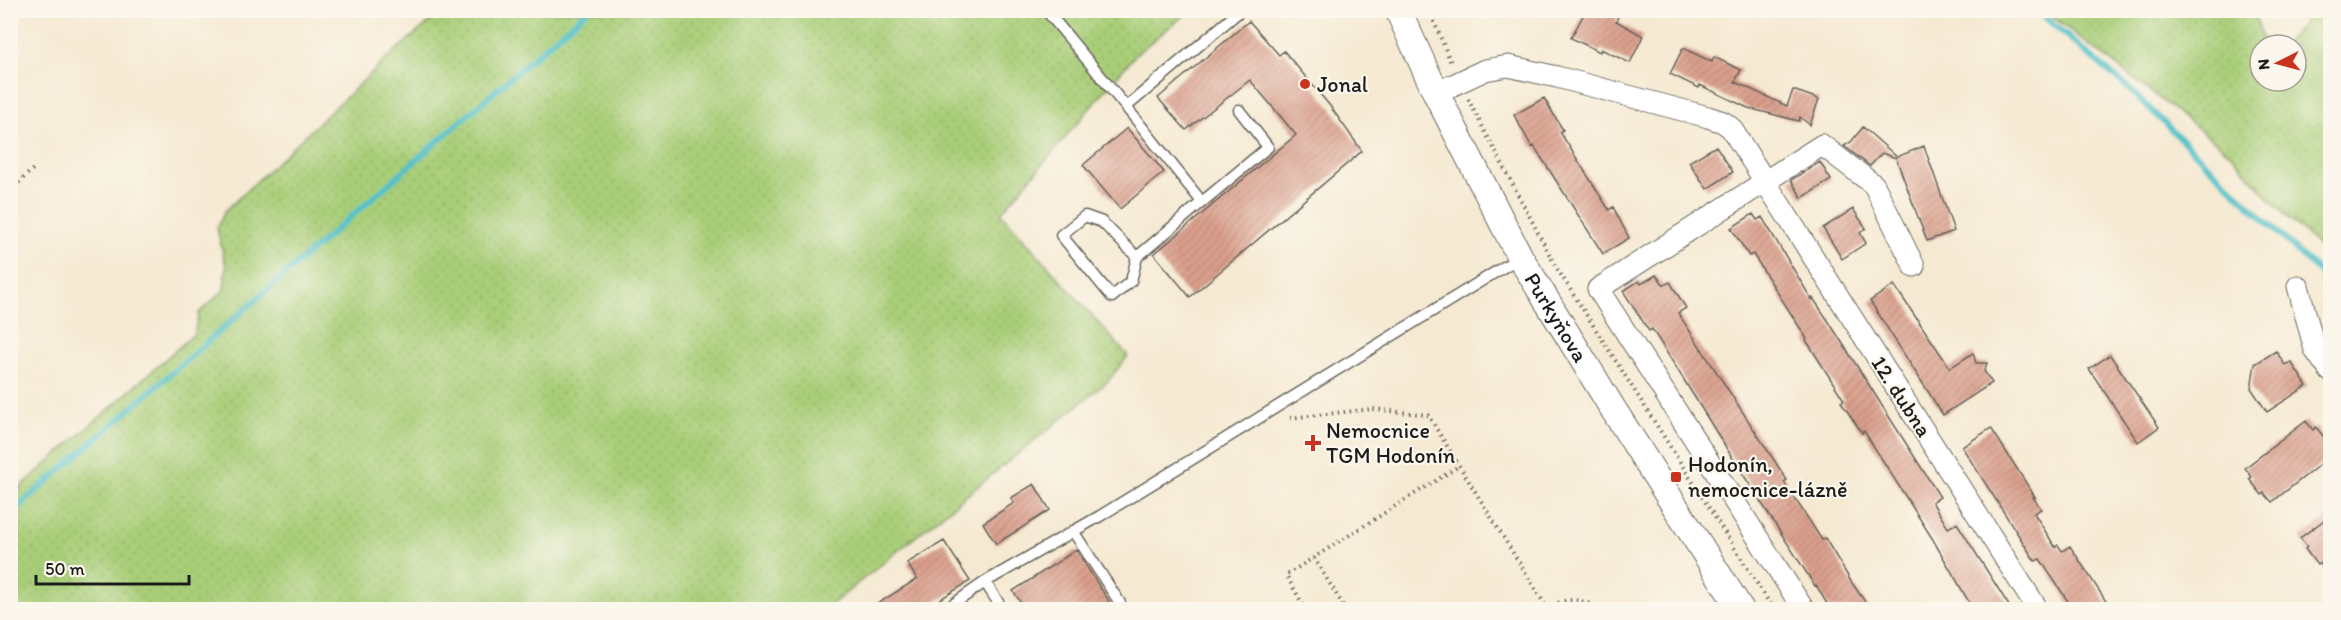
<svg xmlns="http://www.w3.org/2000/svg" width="2341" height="620" viewBox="0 0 2341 620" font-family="Itim,sans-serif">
<defs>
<pattern id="grass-dots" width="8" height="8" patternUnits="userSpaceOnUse" patternTransform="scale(1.5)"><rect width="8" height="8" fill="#a9ce78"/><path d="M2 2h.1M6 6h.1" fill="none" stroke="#91b067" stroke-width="1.8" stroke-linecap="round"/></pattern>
<pattern id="building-hatch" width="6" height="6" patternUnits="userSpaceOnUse" patternTransform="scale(1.5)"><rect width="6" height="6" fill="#da9f8c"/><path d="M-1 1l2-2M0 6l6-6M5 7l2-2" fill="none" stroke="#ba8878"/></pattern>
</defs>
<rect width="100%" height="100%" fill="#fbf7ec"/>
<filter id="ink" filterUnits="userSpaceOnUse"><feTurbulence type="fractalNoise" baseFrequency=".0167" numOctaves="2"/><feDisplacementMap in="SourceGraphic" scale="12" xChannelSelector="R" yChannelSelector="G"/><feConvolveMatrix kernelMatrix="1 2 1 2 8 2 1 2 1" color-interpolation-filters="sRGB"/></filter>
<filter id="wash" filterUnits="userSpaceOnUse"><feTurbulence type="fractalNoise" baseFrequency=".008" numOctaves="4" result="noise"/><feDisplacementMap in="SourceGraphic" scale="24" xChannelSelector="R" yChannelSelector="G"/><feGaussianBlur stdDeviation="1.35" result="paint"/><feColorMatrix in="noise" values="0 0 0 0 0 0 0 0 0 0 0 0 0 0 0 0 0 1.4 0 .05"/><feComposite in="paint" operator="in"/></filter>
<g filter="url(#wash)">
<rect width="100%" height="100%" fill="#f5e9d2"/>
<path fill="url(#grass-dots)" stroke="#62754a" stroke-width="1.5" d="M 443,11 L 1190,11 L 1136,54 L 1001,213 L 1128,356 L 1108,381 L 826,609 L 11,609 L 10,496 L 194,334 L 199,313 L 224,290 L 226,266 L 217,228 L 225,211 L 396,50 Z
M 2045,11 L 2255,11 L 2263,43 L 2266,45 L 2260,45 L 2260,81 L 2296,81 L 2296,45 L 2282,45 L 2304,24 L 2306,11 L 2330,11 L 2330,257 L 2274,204 L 2230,153 Z"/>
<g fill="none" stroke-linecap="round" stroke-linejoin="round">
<path stroke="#53c1c9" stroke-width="6" d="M 2036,10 L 2126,86 L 2330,283
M 10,514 L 588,10"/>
</g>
<g id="blocks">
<path fill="url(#building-hatch)" d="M 1586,10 L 1598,16 L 1601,10 L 1605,10 L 1618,17 L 1616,21 L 1643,36 L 1630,63 L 1601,49 L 1600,52 L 1571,38 Z
M 1249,21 L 1279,55 L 1284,51 L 1330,106 L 1362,151 L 1190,297 L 1154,254 L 1296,135 L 1250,80 L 1186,130 L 1158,98 Z
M 1683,48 L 1712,62 L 1714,57 L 1741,70 L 1735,82 L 1787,106 L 1793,90 L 1819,99 L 1810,125 L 1800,117 L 1799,121 L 1748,108 L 1700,85 L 1699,88 L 1670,74 Z
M 1544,98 L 1563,130 L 1560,132 L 1609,210 L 1613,207 L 1629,238 L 1603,254 L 1534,146 L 1532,147 L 1514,115 Z
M 1863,127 L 1897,157 L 1924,146 L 1954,231 L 1927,241 L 1896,158 L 1882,153 L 1870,166 L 1844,146 L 1851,142 Z
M 1127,128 L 1164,172 L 1120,209 L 1083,165 Z
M 1716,146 L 1733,172 L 1707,189 L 1689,162 Z
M 1820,162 L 1831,180 L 1802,198 L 1791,180 Z
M 1853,209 L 1866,228 L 1860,233 L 1866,243 L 1842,259 L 1823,228 Z
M 1753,214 L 1757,220 L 1762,217 L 1812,300 L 1813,298 L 1829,322 L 1940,497 L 1932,502 L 1948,528 L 1957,523 L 2011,609 L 1973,609 L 1932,538 L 1864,431 L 1862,433 L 1841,402 L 1844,400 L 1806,340 L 1807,339 L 1753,254 L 1749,256 L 1731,228 Z
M 1656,275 L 1664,285 L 1670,282 L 1686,308 L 1678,313 L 1787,480 L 1784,482 L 1822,540 L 1825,538 L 1852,583 L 1870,609 L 1830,609 L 1816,585 L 1815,586 L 1730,454 L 1674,364 L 1652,329 L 1649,331 L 1623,291 L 1639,281 L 1641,284 Z
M 1894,285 L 1950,368 L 1973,353 L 1976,363 L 1987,363 L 1984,371 L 1992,383 L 1943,415 L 1870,301 Z
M 2276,351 L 2285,365 L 2291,362 L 2307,386 L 2267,412 L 2251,388 L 2255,364 Z
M 2110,355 L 2159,427 L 2138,442 L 2089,369 Z
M 2306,421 L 2313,430 L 2316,427 L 2331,446 L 2331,456 L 2272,502 L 2264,493 L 2262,495 L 2249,479 L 2252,477 L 2245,468 Z
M 1991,428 L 2035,497 L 2033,497 L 2041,509 L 2034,513 L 2055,547 L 2058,545 L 2062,551 L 2070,546 L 2111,609 L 2073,609 L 2040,559 L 2035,561 L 1962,447 Z
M 1034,484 L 1050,510 L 996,544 L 983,523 L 1014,503 L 1011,498 Z
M 2331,515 L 2331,577 L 2320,563 L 2317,565 L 2305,549 L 2307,547 L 2300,538 Z
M 944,541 L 970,581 L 924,609 L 869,609 L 917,579 L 907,563 Z
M 1076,550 L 1114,609 L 1025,609 L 1013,591 Z"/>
</g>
</g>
<g filter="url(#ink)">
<use href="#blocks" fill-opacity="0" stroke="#68645c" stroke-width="1.5"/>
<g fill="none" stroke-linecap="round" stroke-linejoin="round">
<defs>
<path id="service" d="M 1046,10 L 1126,107
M 1239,110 L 1268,147 L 1202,202 L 1126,107 L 1241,10
M 1137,257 L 1131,281 L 1112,297 L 1061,235 L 1085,216 L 1102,222 L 1137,257 L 1202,202
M 1073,531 L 1120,603
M 945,610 L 985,582
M 1003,610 L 985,582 L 1100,516 L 1520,257"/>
<path id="minor" d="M 1436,93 L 1485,70 L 1508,66 L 1557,77 L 1708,117 L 1723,122 L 1731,128 L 2038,610
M 2298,286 L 2315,350 L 2330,371
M 1804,610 L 1598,289 L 1822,145 L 1874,185 L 1914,266"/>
<g id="tertiary">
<path id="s1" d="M 1398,10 L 1436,93 L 1520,257 L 1613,409 L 1741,610"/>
</g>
</defs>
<use href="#service" stroke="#68645c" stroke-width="13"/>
<use href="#minor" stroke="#68645c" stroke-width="23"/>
<use href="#tertiary" stroke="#68645c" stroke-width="28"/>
<path stroke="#68645c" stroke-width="4" stroke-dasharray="1.5 4.5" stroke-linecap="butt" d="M 1429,10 L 1452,65
M 1468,99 L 1556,267 L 1774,610
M 10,191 L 36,166
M 1290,418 L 1372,409 L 1428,415 L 1547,608
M 1314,558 L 1346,610
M 1548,609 C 1560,597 1585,597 1599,610
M 1306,610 L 1286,575 L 1459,466"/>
<use href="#service" stroke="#fff" stroke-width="10"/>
<use href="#minor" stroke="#fff" stroke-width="21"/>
<use href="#tertiary" stroke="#fff" stroke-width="26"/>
</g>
</g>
<g fill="#c8321e" stroke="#fbf7ec" stroke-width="2">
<circle cx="1305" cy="84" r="6"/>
<path d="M1310 434h6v6h6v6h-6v6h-6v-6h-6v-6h6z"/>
<rect x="1670" y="471" width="12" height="12" rx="3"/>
</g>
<g text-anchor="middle" stroke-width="4.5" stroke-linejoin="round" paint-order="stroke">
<g font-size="22" fill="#1c1c1c" stroke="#fbf7ec" text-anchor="start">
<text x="1317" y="92">Jonal</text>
<text x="1326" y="438">Nemocnice<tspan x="1326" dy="25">TGM Hodonín</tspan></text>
<text x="1688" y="472">Hodonín,<tspan x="1688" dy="25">nemocnice-lázně</tspan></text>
</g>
<g font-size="22" fill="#1c1c1c" stroke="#fbf7ec">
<text dy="8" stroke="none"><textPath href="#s1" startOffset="346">Purkyňova</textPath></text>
<text transform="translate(1902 396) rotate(57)" y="8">12. dubna</text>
</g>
</g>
<rect width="2341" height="620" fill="none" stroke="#fbf7ec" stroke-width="36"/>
<g transform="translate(2278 63) rotate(264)"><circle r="28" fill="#fbf7ec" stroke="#a29f99" stroke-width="1.5"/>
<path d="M0-4.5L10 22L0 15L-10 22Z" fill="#c8321e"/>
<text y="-9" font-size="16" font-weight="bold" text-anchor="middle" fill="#1c1c1c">N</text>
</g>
<path d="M36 575v9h153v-9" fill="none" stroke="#1c1c1c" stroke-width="3"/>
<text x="45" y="575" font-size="18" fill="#1c1c1c" stroke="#fbf7ec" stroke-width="4.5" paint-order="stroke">50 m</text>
</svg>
